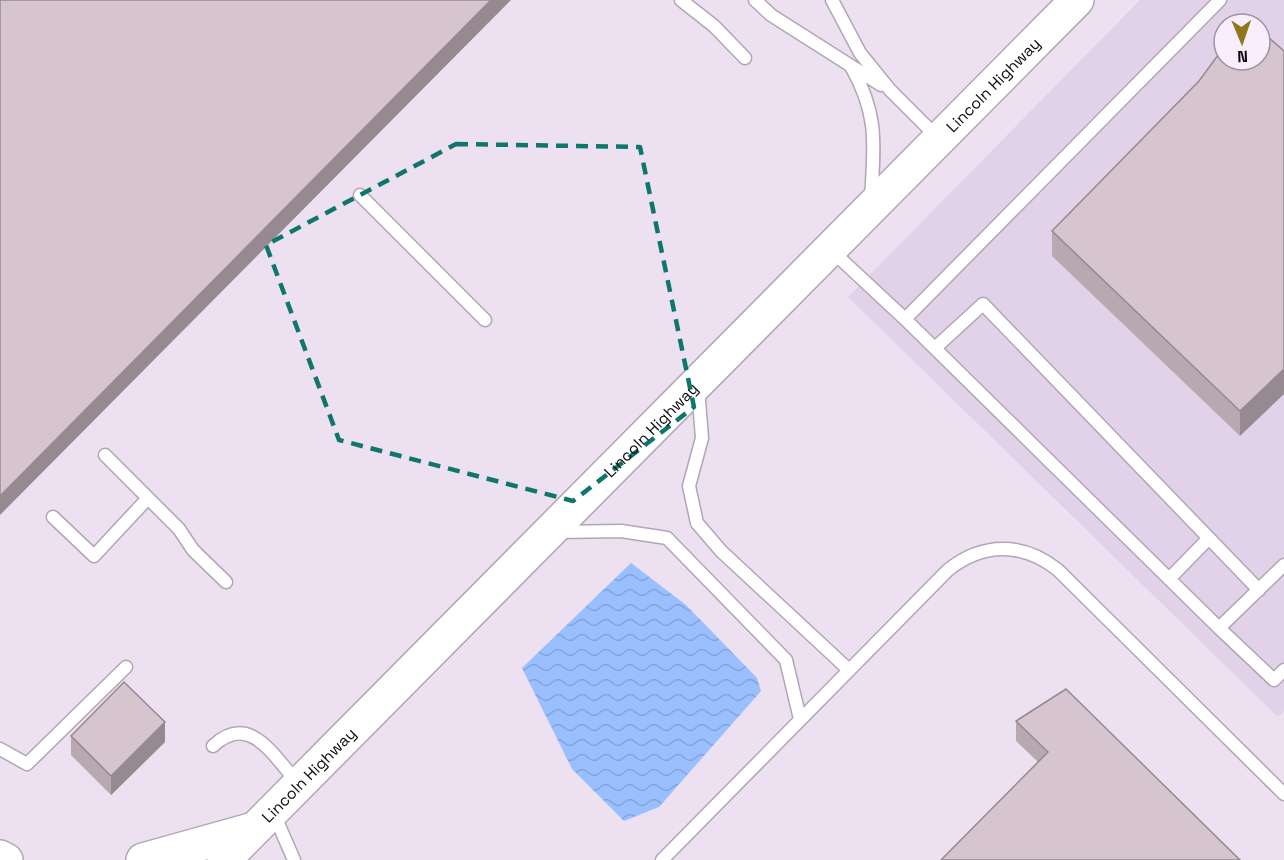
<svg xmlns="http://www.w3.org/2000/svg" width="1284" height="860" viewBox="0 0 1284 860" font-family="'Space Grotesk',sans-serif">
<defs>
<pattern id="water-waves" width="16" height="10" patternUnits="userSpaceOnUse" patternTransform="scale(1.5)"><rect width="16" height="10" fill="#9abfff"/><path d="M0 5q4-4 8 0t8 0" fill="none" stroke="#84a3da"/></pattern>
</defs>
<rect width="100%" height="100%" fill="#ece0f1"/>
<path fill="#e2d2e9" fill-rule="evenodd" d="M 1140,0 L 1284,0 L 1284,711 L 1278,717 L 848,297 ZM 1224,24 L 1260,24 L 1260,60 L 1224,60 Z"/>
<path fill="url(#water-waves)" d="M 631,563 L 686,605 L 757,678 L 761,691 L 659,807 L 624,821 L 572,769 L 522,668 Z"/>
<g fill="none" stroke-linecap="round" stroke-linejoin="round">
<defs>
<path id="lane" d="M 681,0 L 714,26 L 745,58
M 755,0 L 771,15 L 881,85
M 832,0 L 860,53 L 890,90 L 938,138
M 852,68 C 879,116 874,146 871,199
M 360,195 L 485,320
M 831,250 L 905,319 L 1219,628 L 1284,565
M 905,319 L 1220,0
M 935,348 L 983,304 L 1259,590
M 698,388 L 702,438 L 689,486 L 697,523 L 721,551 L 849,670
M 105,455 L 179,529 L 193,550 L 226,582
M 53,517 L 94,556 L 148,498
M 557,532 L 621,531 L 667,538 L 786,660 L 800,719
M 1169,579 L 1209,538
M 1219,628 L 1274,680 L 1284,670
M 213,746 C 250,711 274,757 298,783
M 0,749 L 27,764 L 126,667
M 274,814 L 294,860
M 662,860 L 948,570 C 983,542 1023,542 1058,570 L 1284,794"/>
<g id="secondary">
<path d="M 0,857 L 6,860"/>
<path d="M 143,860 L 254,829"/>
<path id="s1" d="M 224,860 L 1077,0"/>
</g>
</defs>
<use href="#lane" stroke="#b1a6b5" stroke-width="15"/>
<use href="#secondary" stroke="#b1a6b5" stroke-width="36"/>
<use href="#lane" stroke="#fff" stroke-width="12"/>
<use href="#secondary" stroke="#fff" stroke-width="33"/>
</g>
<path fill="#b8a9b1" d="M 1260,60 L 1240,436 L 1052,256 L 1052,231 Z
M 1016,721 L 1240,860 L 1038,762 L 1016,741 Z
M 71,736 L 165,742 L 111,795 L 71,755 Z"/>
<path fill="#968990" d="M 491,0 L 511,0 L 0,515 L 0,496 Z
M 1284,369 L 1284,394 L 1240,436 L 1240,411 Z
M 165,722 L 165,742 L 111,795 L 111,776 Z"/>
<path fill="#d6c4ce" stroke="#968990" stroke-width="1.5" d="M 0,0 L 491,0 L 0,496 Z
M 1246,17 L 1254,24 L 1241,24 Z
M 1260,30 L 1284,51 L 1284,369 L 1240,411 L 1052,231 L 1199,81 L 1224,47 L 1224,60 L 1260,60 Z
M 124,682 L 165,722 L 111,776 L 71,736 Z
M 1066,689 L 1240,860 L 941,860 L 1048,752 L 1016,721 Z"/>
<path fill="none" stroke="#0f766e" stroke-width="4.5" stroke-dasharray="12 8" stroke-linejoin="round" d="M 456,144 L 640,147 L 694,407 L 573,501 L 339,440 L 266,245 Z"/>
<g text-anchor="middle" stroke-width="6" stroke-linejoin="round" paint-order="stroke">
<g font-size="16" fill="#0e0b10" stroke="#f9eefe">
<text dy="6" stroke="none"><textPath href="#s1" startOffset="1092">Lincoln Highway</textPath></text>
<text dy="6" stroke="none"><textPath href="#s1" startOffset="606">Lincoln Highway</textPath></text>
<text dy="6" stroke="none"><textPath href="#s1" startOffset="120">Lincoln Highway</textPath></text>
</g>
</g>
<g transform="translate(1242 42) rotate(178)"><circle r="28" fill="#f9eefe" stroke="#9b939f" stroke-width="1.5"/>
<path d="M0-4.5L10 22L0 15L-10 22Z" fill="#8f771c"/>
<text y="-9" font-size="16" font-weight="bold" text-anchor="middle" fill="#0e0b10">N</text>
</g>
</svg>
